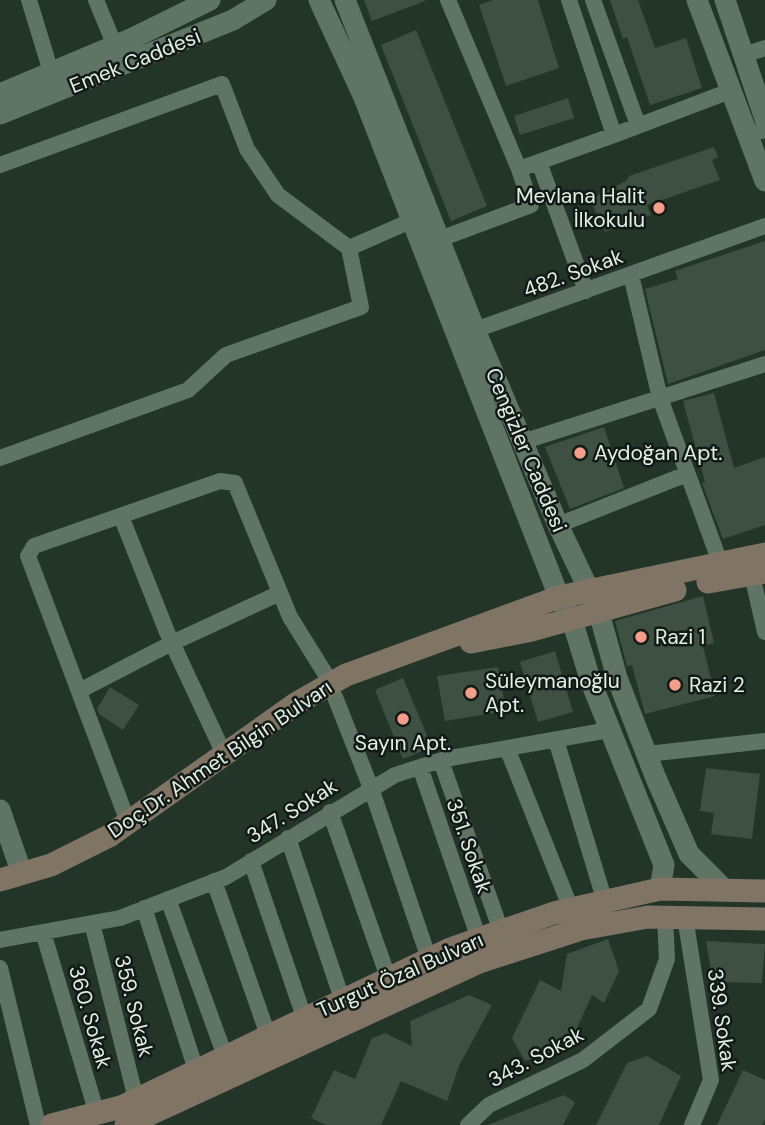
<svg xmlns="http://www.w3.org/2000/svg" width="765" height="1125" viewBox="0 0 765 1125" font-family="'DM Sans',sans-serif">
<rect width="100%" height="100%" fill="#233529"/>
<path fill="#3e5043" d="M 364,0 L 425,0 L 425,1 L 372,21 Z
M 493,0 L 538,0 L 559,68 L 506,86 L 479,5 Z
M 610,0 L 638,0 L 655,48 L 686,38 L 702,88 L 650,105 L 627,37 L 623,39 Z
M 416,30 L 487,206 L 451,221 L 381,45 Z
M 568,98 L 574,118 L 520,135 L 514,116 Z
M 714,147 L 718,157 L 712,160 L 720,180 L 647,205 L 651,215 L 605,232 L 590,199 L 626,181 L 629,176 Z
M 765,241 L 765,350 L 668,384 L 645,289 L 678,279 L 675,271 Z
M 714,393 L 734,468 L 765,457 L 765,525 L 723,539 L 702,483 L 705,482 L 683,401 Z
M 604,427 L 624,488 L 570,509 L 545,447 Z
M 703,596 L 714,643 L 703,646 L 715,696 L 645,714 L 632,665 L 627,666 L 615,621 Z
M 555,651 L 573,712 L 538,722 L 520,662 Z
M 498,667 L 506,711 L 445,721 L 437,676 Z
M 403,678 L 432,747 L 403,759 L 375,690 Z
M 110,687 L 139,705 L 123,730 L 99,714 L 97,709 Z
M 706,768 L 760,774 L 752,839 L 711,834 L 714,813 L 700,811 Z
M 608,939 L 619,971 L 604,1003 L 592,995 L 569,1045 L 525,1061 L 512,1038 L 540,980 L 561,991 L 567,954 Z
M 706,941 L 765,944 L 762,983 L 713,982 Z
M 469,995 L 492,1005 L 459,1066 L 447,1101 L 401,1081 L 381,1125 L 326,1125 L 311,1118 L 334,1070 L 355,1079 L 372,1038 L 385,1033 L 412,1046 L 410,1021 Z
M 647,1056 L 681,1076 L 659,1125 L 596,1125 L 627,1063 Z
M 743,1070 L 765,1080 L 765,1119 L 762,1125 L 717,1125 Z
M 564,1095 L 575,1102 L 563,1125 L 488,1125 Z"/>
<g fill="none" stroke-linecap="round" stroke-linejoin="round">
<path stroke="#607466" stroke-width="16" d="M 29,0 L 51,72
M 96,0 L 115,46
M 448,0 L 519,169
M 593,0 L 638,125
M 744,55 L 765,48
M 614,135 L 730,91
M 747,135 L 765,130
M 539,162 L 586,291
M 0,165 L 222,84 L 247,149 L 278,195 L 349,248 L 361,307 L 226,355 L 188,390 L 0,458
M 440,239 L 531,205 L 519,169 L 614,135 L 569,0
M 349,248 L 413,220
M 631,275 L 660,398 L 721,565
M 475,330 L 765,226
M 522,442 L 765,364
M 121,516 L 167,632 L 224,754
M 558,525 L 687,474
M 752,575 L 765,632
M 79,691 L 172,643 L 280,593
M 335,697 L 371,788 L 429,959
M 556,740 L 605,902
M 507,748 L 571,909
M 647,754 L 765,741
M 441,761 L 501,931
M 420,767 L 479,939
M 330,812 L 388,977
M 128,822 L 28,556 L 34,546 L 220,481 L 235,483 L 290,617 L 331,683
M 288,838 L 342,999
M 251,861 L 304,1017
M 214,881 L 268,1035
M 168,899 L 225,1056
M 144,908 L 196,1070
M 685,917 L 711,1080 L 692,1125
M 92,923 L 136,1099
M 43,932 L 97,1114
M 0,940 L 120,918 L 226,877 L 395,775 L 445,759 L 609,730
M 0,968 L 38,1125
M 468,1125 L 489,1105 L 583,1060 L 649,1009 L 667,959 L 665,917"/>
<path stroke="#607466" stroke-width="21" d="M 319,0 L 363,95 L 559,597 L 572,620 L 591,682 L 664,865 L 660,889
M 345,0 L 475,330 L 558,525 L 598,609 L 617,678 L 655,776 L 689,854 L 723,888
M 697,0 L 765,181
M 725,0 L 765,119
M 0,94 L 133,38 L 210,0
M 0,114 L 233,20 L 266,0
M 0,810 L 22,874"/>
<path stroke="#807465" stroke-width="23" d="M 708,582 L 765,572
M 471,642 L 532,630 L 675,590
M 0,880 L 51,865 L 109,836 L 297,703 L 346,675 L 559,597 L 765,554
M 52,1125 L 121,1107 L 450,949 L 554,913 L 660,889 L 765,891
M 126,1125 L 479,962 L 581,929 L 648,917 L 765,919"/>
</g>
<g fill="#f49d8b" stroke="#121a15" stroke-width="2.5">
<circle cx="659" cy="208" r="7"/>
<circle cx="580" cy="453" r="7"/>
<circle cx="641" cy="637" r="7"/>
<circle cx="675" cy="685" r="7"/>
<circle cx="471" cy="693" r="7"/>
<circle cx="403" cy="719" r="7"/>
</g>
<g text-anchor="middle" stroke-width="5" stroke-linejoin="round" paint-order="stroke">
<g font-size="21" fill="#e3eee6" stroke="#121a15">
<text transform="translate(135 61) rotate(-22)" y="7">Emek Caddesi</text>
<text transform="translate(573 273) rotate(-20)" y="7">482. Sokak</text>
<text transform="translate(526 450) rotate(67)" y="7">Cengizler Caddesi</text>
<text transform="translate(220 759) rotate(-34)" y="7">Doç.Dr. Ahmet Bilgin Bulvarı</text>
<text transform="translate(292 811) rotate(-32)" y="7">347. Sokak</text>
<text transform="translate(469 846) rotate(71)" y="7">351. Sokak</text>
<text transform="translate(400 975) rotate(-24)" y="7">Turgut Özal Bulvarı</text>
<text transform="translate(134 1006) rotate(76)" y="7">359. Sokak</text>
<text transform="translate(90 1017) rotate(74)" y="7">360. Sokak</text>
<text transform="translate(722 1020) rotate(82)" y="7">339. Sokak</text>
<text transform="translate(536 1057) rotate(-28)" y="7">343. Sokak</text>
</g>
<g font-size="21" fill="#e3eee6" stroke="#121a15" text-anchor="start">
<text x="645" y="203" text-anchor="end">Mevlana Halit<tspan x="645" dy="24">İlkokulu</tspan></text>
<text x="594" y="460">Aydoğan Apt.</text>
<text x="655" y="644">Razi 1</text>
<text x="485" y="688">Süleymanoğlu<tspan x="485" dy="24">Apt.</tspan></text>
<text x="689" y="692">Razi 2</text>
<text x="403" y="750" text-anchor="middle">Sayın Apt.</text>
</g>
</g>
</svg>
